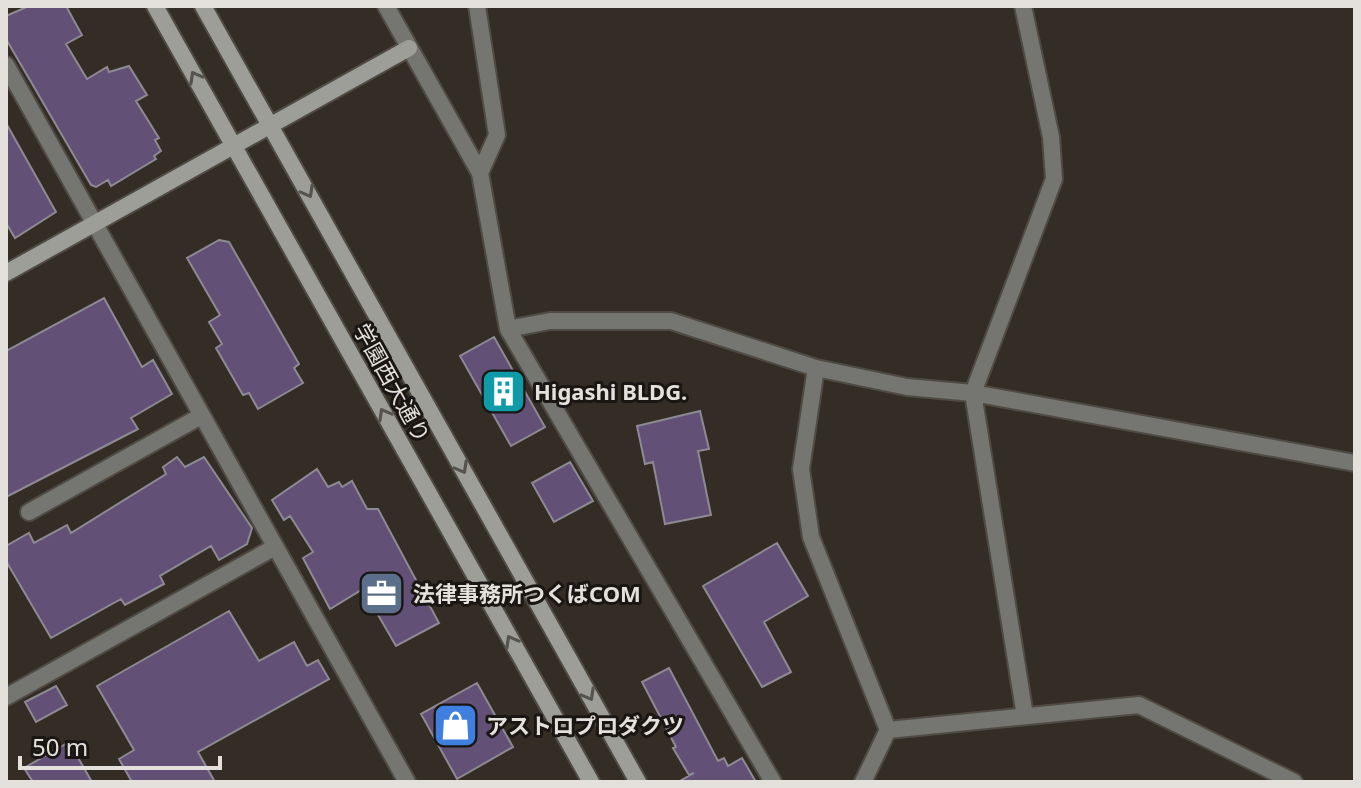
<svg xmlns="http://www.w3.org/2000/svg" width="1361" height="788" viewBox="0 0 1361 788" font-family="'Noto Sans','Noto Sans JP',sans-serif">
<rect width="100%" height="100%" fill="#332d26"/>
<path fill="#625076" stroke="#8e8a93" stroke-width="2" d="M 29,6 L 66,6 L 82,35 L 66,44 L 87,79 L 107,67 L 109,72 L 129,66 L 147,95 L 136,101 L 159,138 L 155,140 L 161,151 L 154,156 L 156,159 L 111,186 L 108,180 L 96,187 L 91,185 L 6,39 L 6,16 Z
M 6,123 L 56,212 L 15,238 L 6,223 Z
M 219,240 L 229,242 L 299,364 L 294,368 L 303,383 L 258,409 L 249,393 L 243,395 L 216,348 L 222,344 L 209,322 L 220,315 L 187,258 Z
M 104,298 L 142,367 L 153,360 L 172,394 L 131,418 L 138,429 L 6,497 L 6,351 Z
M 494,337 L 545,427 L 511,446 L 460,356 Z
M 700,411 L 709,449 L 698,451 L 711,515 L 665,524 L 653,462 L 645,464 L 637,426 Z
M 177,457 L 185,467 L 204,457 L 252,528 L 247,544 L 219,560 L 211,546 L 160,576 L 164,584 L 125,605 L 121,599 L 51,638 L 6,561 L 6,546 L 29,533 L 34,543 L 67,525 L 71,533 L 166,474 L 163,467 Z
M 570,462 L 593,501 L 554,522 L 532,483 Z
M 317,469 L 328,487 L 339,482 L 342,487 L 352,481 L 367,509 L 378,509 L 439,623 L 396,646 L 363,589 L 330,609 L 303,558 L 313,552 L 290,516 L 284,520 L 272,500 Z
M 777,543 L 808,596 L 764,622 L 791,672 L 762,687 L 703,586 Z
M 229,611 L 259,661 L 294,642 L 307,666 L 318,660 L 329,679 L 198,752 L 215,782 L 132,782 L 119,759 L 134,750 L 97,686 Z
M 669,668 L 718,761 L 724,758 L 728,766 L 742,758 L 756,782 L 678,782 L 694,773 L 689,775 L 673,748 L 676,747 L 642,682 Z
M 477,683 L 513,747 L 457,779 L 421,714 Z
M 56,686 L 67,705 L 36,722 L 25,702 Z
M 69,742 L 92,782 L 33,782 L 24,768 Z"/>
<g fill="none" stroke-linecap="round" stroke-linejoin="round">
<defs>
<path id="street" d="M 386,6 L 480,173 L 508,329 L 773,782
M 477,6 L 497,135 L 480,173
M 1023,6 L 1051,137 L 1054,179 L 973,393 L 1025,716
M 6,65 L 407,782
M 508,329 L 550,321 L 671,321 L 816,368 L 907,387 L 973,393 L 1355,463
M 816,368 L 801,469 L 811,537 L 888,730
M 29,512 L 201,416
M 6,697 L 275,547
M 863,782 L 888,730 L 1139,705 L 1294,782"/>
<path id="secondary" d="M 155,6 L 591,782
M 203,6 L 638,782
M 6,273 L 409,48"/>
</defs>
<use href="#street" stroke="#4f4a43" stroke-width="20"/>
<use href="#secondary" stroke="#4f4a43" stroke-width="20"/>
<use href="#street" stroke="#757672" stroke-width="16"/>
<use href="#secondary" stroke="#9c9e97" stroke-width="16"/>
</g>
<defs><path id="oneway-chevron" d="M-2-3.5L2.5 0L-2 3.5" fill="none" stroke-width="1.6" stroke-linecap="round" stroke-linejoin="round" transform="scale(2)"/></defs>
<g stroke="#54534e">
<use href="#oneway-chevron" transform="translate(195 77) rotate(-119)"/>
<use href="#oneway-chevron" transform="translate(308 192) rotate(61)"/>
<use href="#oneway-chevron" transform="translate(384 414) rotate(-119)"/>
<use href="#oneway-chevron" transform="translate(462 468) rotate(61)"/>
<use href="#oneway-chevron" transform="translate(511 641) rotate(-119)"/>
<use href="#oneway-chevron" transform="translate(589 695) rotate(61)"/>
</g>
<defs>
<symbol id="building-square" viewBox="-11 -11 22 22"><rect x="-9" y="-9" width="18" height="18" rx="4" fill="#0f9aa8" stroke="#191613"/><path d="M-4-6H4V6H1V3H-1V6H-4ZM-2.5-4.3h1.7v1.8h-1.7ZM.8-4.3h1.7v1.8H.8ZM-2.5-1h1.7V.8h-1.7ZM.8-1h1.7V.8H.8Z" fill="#fff"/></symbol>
<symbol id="office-square" viewBox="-11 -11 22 22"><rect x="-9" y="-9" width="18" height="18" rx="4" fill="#5c6f8a" stroke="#191613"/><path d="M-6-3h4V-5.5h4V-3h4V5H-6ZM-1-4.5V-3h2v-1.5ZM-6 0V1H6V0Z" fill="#fff"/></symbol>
<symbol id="shop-square" viewBox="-11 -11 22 22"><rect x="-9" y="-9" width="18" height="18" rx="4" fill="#3f7fe0" stroke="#191613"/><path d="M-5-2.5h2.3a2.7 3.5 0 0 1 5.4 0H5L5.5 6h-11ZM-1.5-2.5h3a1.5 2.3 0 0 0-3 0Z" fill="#fff"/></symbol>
</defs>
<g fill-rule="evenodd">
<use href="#building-square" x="478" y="366" width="51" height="51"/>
<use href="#office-square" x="356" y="568" width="51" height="51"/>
<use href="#shop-square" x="430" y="700" width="51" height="51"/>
</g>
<g text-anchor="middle" stroke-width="6" stroke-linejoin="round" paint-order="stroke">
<g font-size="22" fill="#e4e0dc" stroke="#191613">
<text transform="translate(392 383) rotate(61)" y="8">学園西大通り</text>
</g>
<g font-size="22" font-weight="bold" fill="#e4e0dc" stroke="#191613" text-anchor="start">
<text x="534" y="400">Higashi BLDG.</text>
<text x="413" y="602">法律事務所つくばCOM</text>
<text x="486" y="734">アストロプロダクツ</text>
</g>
</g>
<rect width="1361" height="788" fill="none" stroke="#e4e0dc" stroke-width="16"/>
<path d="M20 756v12h200v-12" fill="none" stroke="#e4e0dc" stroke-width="4"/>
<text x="32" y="756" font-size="24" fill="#e4e0dc" stroke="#191613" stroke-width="6" paint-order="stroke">50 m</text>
</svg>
